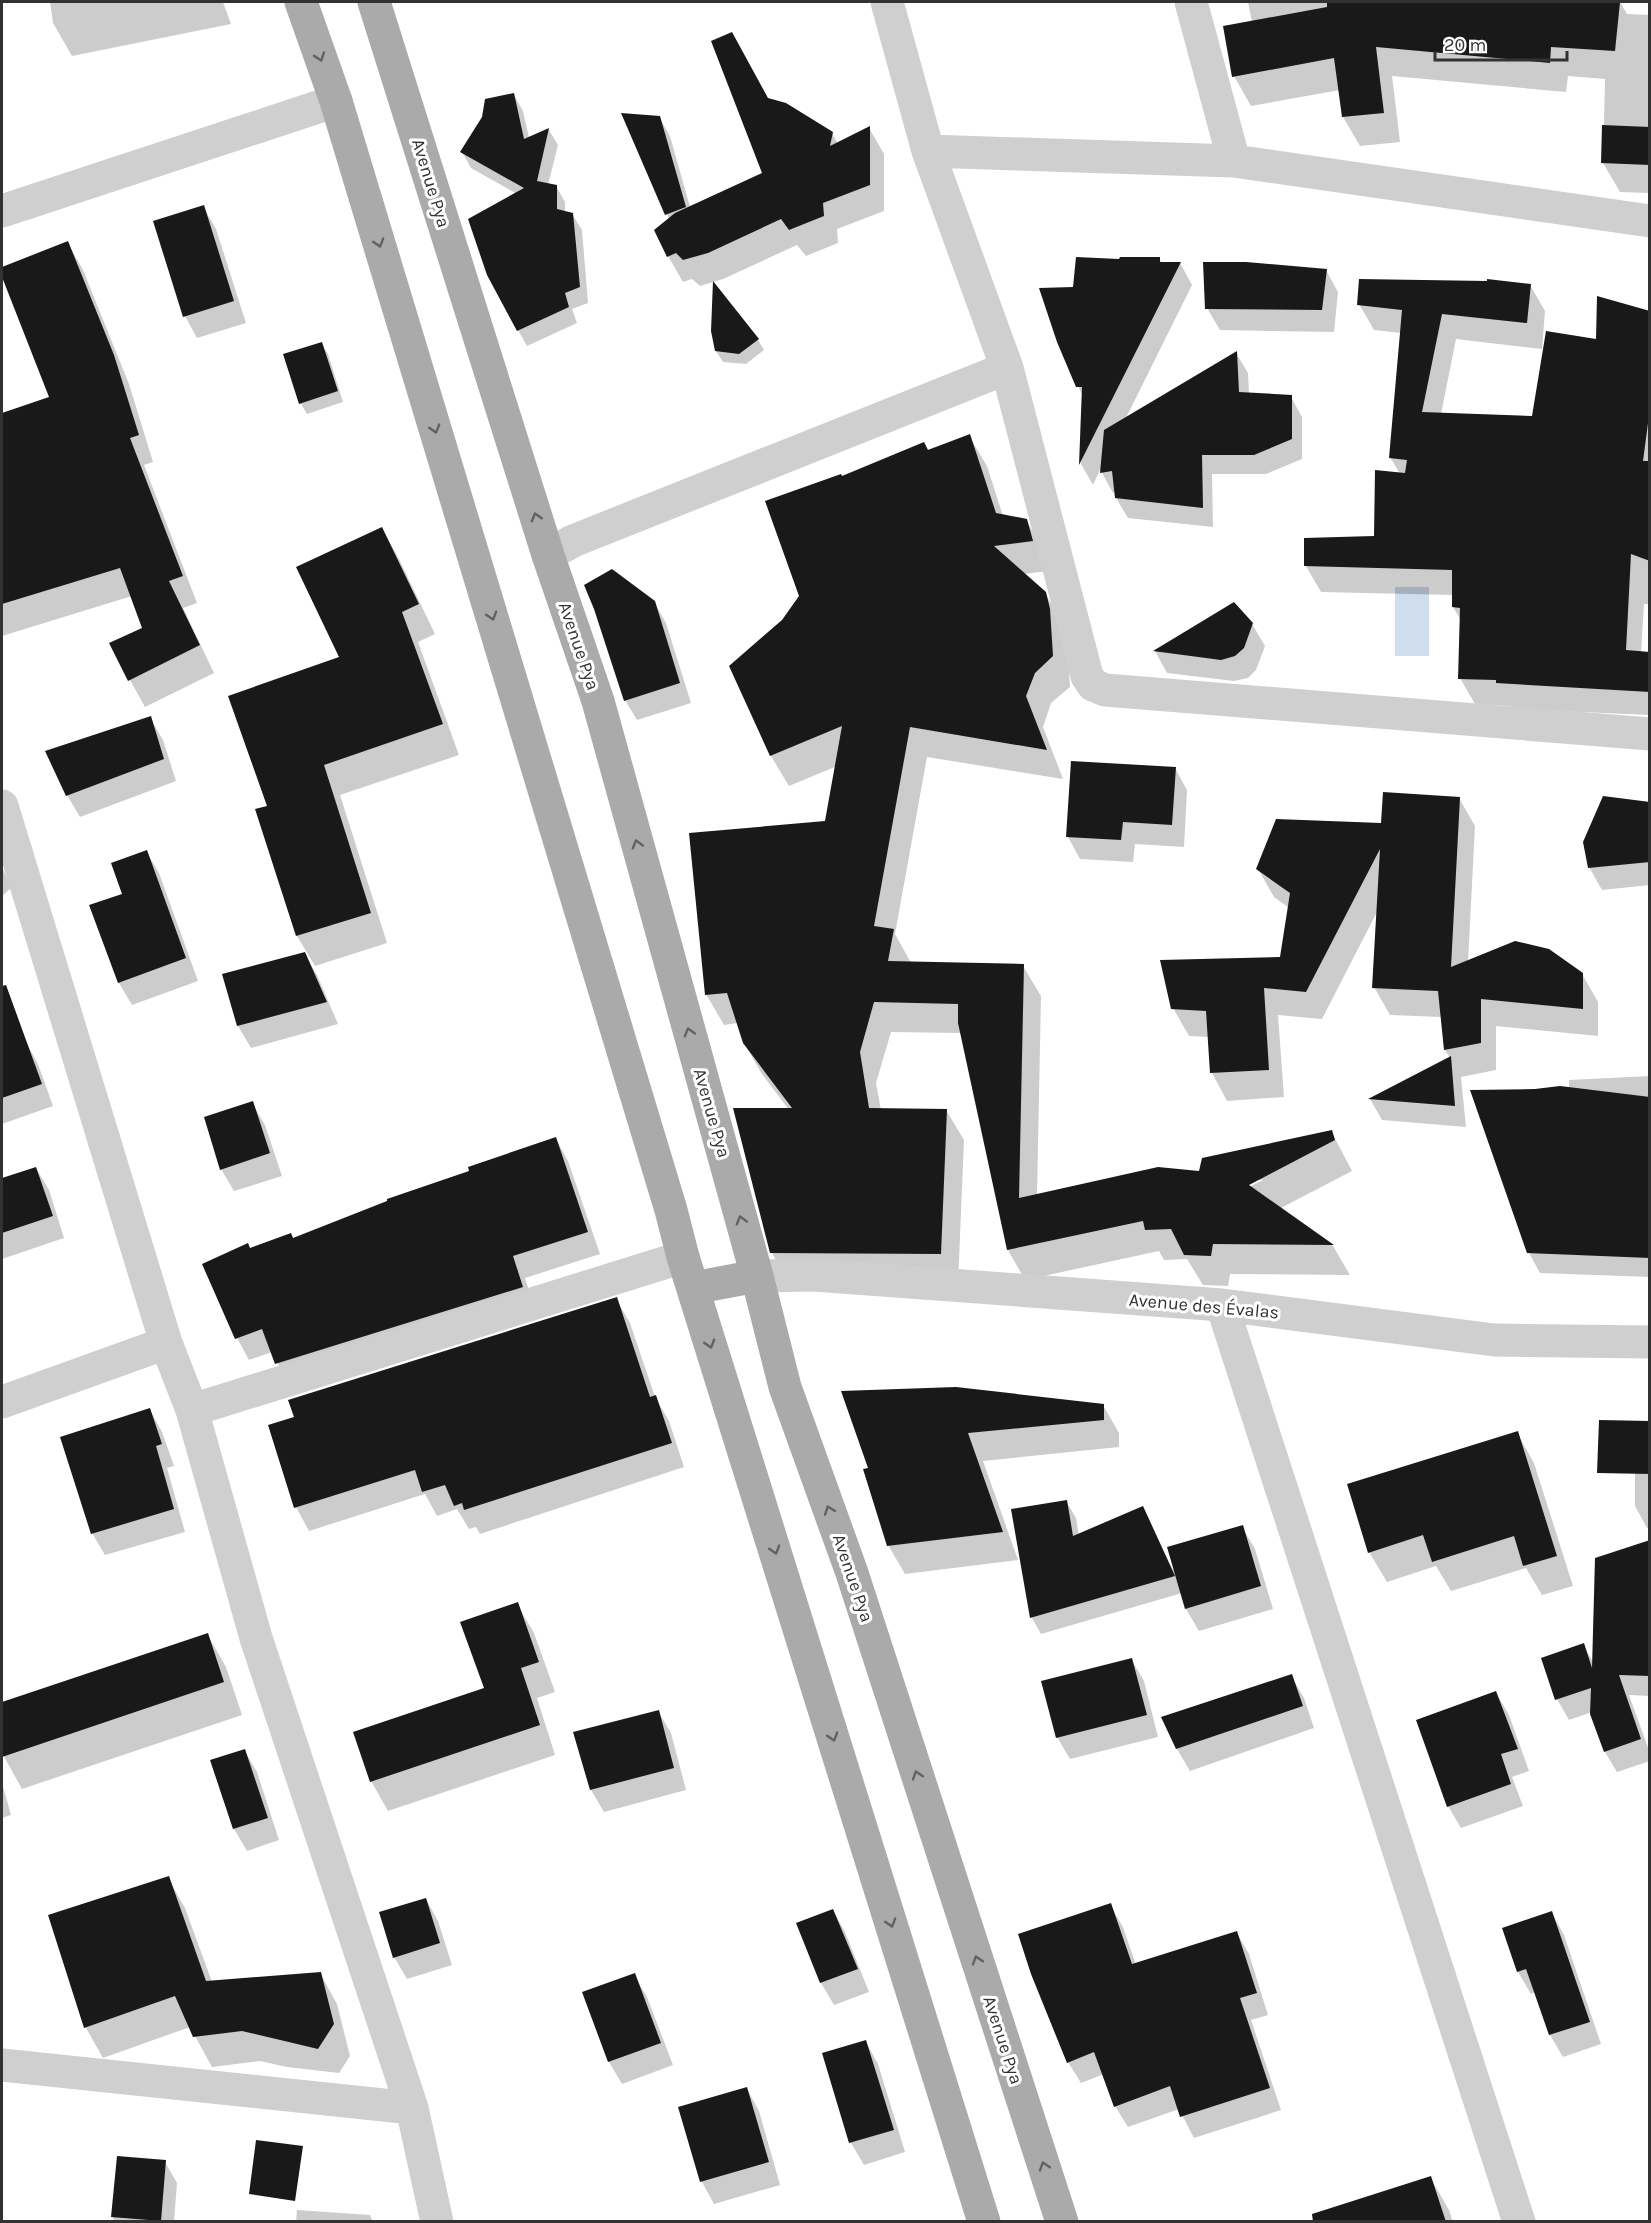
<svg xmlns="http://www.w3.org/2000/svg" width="1651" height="2223" viewBox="0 0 1651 2223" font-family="Karla,sans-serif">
<rect width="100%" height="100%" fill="#fff"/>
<path fill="#d0ddec" d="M 1395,587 L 1429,587 L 1429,656 L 1395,656 Z"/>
<path fill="#0003" fill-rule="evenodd" d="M 50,2 L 223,2 L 231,24 L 72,56 L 53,23 Z
M 1248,2 L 1620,2 L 1627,14 L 1650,15 L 1650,193 L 1620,192 L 1603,163 L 1605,79 L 1568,76 L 1566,92 L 1392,76 L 1400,142 L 1360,146 L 1343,117 L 1340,90 L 1251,106 L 1234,76 L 1252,22 Z
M 514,95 L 523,111 L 529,138 L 549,130 L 558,145 L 548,185 L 556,186 L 565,202 L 565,212 L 572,214 L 582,230 L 588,303 L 572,309 L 577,323 L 527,346 L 518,330 L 517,194 L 471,168 L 462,152 Z
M 768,100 L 832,133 L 838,144 L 869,128 L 884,154 L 884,211 L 837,229 L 838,243 L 806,256 L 797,245 L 723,279 L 700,286 L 692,279 L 683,282 L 668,256 L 669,219 L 667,214 L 659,117 L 670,136 L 690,207 L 764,174 Z
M 203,207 L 216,229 L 246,323 L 197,338 L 185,316 Z
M 67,242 L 83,270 L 129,384 L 153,462 L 144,465 L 197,603 L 183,608 L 214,673 L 145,707 L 130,680 L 144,628 L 132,596 L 2,636 L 2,414 L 51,398 L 2,269 Z
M 1159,259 L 1162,263 L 1180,263 L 1192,285 L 1125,420 L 1236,353 L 1248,373 L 1249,394 L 1291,397 L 1302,417 L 1302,459 L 1266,474 L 1212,474 L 1213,527 L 1128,518 L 1116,498 L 1115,492 L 1113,493 L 1102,473 L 1102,465 L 1093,485 L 1081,464 L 1083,396 L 1078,386 L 1075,288 L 1120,261 Z
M 1326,270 L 1338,292 L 1334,332 L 1220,330 L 1207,308 Z
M 1530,285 L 1545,311 L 1542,349 L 1456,339 L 1441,414 L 1534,417 L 1536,403 L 1650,413 L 1650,604 L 1644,604 L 1641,653 L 1650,653 L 1650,715 L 1512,709 L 1511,706 L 1475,704 L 1460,678 L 1462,622 L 1453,607 L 1453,595 L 1321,592 L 1306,566 L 1375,537 L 1400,474 L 1390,457 L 1401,333 L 1374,330 L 1359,304 Z
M 758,340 L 764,350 L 746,364 L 723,362 L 716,351 Z
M 321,344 L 328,354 L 343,402 L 307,414 L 301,404 L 284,355 Z
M 969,436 L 987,466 L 1003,516 L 1026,520 L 1044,551 L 1049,571 L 1023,574 L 1045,593 L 1063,624 L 1067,640 L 1070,687 L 1051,703 L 1043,727 L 1063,779 L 927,757 L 895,934 L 910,961 L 910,963 L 1023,966 L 1041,996 L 1037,1195 L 1200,1173 L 1331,1131 L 1352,1171 L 1279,1209 L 1333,1246 L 1350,1275 L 1230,1274 L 1228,1286 L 1203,1285 L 1187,1259 L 1164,1260 L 1159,1251 L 1025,1280 L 1008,1250 L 961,1033 L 891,1032 L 876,1083 L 881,1110 L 946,1110 L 964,1140 L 958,1284 L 789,1283 L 772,1253 L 789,1110 L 762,1074 L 744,1043 L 738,1023 L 724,1025 L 706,994 L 826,822 L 837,766 L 789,786 L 771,756 L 730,666 L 783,621 L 801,597 L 841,478 ZM 1257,1180 L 1263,1180 L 1243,1190 L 1242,1188 Z
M 382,529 L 399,559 L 435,634 L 418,642 L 459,755 L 340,795 L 387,943 L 315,966 L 297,936 L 269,807 L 341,658 Z
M 654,602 L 666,623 L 691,703 L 637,720 L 625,700 Z
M 1234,604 L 1252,624 L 1265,646 L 1256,670 L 1248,678 L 1234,681 L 1167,673 L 1155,651 Z
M 150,718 L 163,740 L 176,781 L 80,817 L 67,795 Z
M 1175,768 L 1187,790 L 1184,847 L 1135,844 L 1133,862 L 1080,859 L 1068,837 Z
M 1459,798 L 1475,826 L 1468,962 L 1582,974 L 1598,1002 L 1598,1036 L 1496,1026 L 1496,1070 L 1461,1077 L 1466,1127 L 1382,1120 L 1370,1099 L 1450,1058 L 1445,1050 L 1442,1017 L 1390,1015 L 1374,987 L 1378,910 L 1322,1019 L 1278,1015 L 1284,1097 L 1227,1101 L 1212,1073 L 1209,1037 L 1189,1036 L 1173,1008 L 1281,958 L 1289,908 L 1274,897 L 1258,869 Z
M 1650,803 L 1650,885 L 1602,890 L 1589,867 Z
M 146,851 L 159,873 L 198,981 L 132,1005 L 119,983 L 91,906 L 124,895 Z
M 2,867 L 11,888 L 2,896 Z
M 304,953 L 317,975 L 338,1024 L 251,1048 L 238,1026 L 224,975 Z
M 2,999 L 19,1044 L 26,1042 L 38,1064 L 53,1106 L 2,1124 Z
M 1650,1076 L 1650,1277 L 1540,1273 L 1529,1253 L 1535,1090 L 1569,1087 L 1569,1080 Z
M 252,1103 L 265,1125 L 282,1176 L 234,1191 L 221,1169 Z
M 556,1139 L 568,1161 L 600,1254 L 525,1278 L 535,1309 L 289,1386 L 272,1352 L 249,1360 L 237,1338 L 250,1249 L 293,1240 Z
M 36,1168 L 49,1190 L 64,1238 L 2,1259 L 2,1180 Z
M 616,1299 L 630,1323 L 655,1397 L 669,1421 L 684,1467 L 480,1534 L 476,1527 L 469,1529 L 457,1509 L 437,1516 L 425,1494 L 309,1531 L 296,1507 L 296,1418 Z
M 843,1393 L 1103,1405 L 1119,1433 L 1119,1447 L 983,1461 L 1018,1560 L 905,1574 L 888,1545 L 870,1469 Z
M 150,1410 L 162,1432 L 174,1466 L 167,1468 L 185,1532 L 105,1555 L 92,1533 Z
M 1517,1433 L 1534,1463 L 1573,1586 L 1542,1595 L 1526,1568 L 1451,1591 L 1436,1566 L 1387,1582 L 1369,1552 Z
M 1650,1435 L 1650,1528 L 1647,1528 L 1635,1506 L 1635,1471 Z
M 1066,1501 L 1076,1518 L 1079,1536 L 1143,1508 L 1173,1570 L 1242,1527 L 1255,1549 L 1273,1609 L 1199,1631 L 1186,1609 L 1182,1593 L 1041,1634 L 1032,1618 L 1013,1510 Z
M 1650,1542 L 1650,1696 L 1629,1695 L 1650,1753 L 1650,1761 L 1617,1772 L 1605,1752 L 1592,1712 L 1569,1720 L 1557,1699 L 1542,1659 L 1583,1645 L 1593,1662 Z
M 517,1604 L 534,1633 L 555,1692 L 537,1698 L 555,1755 L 388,1811 L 371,1781 L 486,1689 Z
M 207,1634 L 226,1667 L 242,1715 L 22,1789 L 2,1753 L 2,1704 Z
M 1131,1659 L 1144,1681 L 1158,1737 L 1070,1759 L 1057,1737 Z
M 1291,1676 L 1304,1698 L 1314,1728 L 1190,1771 L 1177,1749 Z
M 1496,1693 L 1509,1715 L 1529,1771 L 1512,1777 L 1523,1806 L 1461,1828 L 1448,1806 Z
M 658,1711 L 671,1733 L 686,1790 L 604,1812 L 591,1790 L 575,1733 Z
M 244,1750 L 257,1772 L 279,1840 L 247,1851 L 234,1829 Z
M 2,1783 L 11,1815 L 2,1818 Z
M 168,1878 L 185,1908 L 212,1982 L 320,1973 L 337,2004 L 350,2056 L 339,2073 L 287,2067 L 260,2061 L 212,2067 L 190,2027 L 103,2058 L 86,2028 L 49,1916 Z
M 426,1899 L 438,1921 L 452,1965 L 407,1979 L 394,1957 Z
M 1110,1905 L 1123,1927 L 1136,1965 L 1237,1933 L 1249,1954 L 1268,2015 L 1251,2020 L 1281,2110 L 1194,2138 L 1179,2109 L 1128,2127 L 1115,2106 L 1104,2074 L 1081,2083 L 1068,2062 Z
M 833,1910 L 845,1932 L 869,1992 L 834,2005 L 821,1983 L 798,1924 Z
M 1552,1913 L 1564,1935 L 1601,2044 L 1563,2057 L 1550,2035 L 1535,1992 L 1531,1994 L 1518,1972 L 1504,1929 Z
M 634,1975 L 647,1997 L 673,2065 L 622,2084 L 609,2062 L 584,1993 Z
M 866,2042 L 878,2064 L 905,2152 L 864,2165 L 851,2143 L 824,2054 Z
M 747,2089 L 759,2111 L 780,2185 L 714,2204 L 702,2182 L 680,2108 Z
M 165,2162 L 177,2183 L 174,2222 L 115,2222 L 112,2216 Z
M 1430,2177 L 1449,2210 L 1453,2222 L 1345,2222 Z
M 297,2210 L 370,2215 L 373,2222 L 296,2222 Z"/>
<path fill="#191919" d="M 1327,2 L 1620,2 L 1615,51 L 1551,47 L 1550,63 L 1376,47 L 1384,113 L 1342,117 L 1334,58 L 1232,77 L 1223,26 L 1327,7 Z
M 732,32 L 768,98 L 786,103 L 833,132 L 830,146 L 870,126 L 870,185 L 823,203 L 824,216 L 789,230 L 781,219 L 708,253 L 683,260 L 676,253 L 667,257 L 654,230 L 675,213 L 762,173 L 711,41 Z
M 514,93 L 524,139 L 549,128 L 537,181 L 557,185 L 557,209 L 573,213 L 580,287 L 565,293 L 569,307 L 517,331 L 487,275 L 468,219 L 524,188 L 460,152 L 482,117 L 485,99 Z
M 621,113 L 660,116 L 686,207 L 665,215 Z
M 1602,125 L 1650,127 L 1650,165 L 1601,163 Z
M 204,205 L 234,301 L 183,317 L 153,221 Z
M 68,241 L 114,355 L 139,435 L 130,438 L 183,576 L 169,581 L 200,645 L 128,681 L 109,643 L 142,628 L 120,568 L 2,604 L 2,413 L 49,397 L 2,277 L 2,267 Z
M 1076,257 L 1119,259 L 1120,257 L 1160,257 L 1160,262 L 1181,262 L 1079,465 L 1082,387 L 1076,387 L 1057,342 L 1039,288 L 1073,287 Z
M 1203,262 L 1246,262 L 1327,269 L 1322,310 L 1205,309 Z
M 1359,279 L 1487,281 L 1487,279 L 1531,284 L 1527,323 L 1442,314 L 1422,412 L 1532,416 L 1546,331 L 1596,339 L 1597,296 L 1650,311 L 1650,408 L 1643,461 L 1650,461 L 1650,561 L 1631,554 L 1626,650 L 1650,652 L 1650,692 L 1496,683 L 1496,680 L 1458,679 L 1460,608 L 1452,607 L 1452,570 L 1304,566 L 1304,538 L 1374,536 L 1375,470 L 1405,473 L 1407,460 L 1389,458 L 1402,310 L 1357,305 Z
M 713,281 L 759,339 L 739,354 L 715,351 L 711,331 Z
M 322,342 L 338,391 L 299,404 L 283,354 Z
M 1237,351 L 1239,392 L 1292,395 L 1292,439 L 1254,455 L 1202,455 L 1203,508 L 1115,498 L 1112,471 L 1100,473 L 1104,430 Z
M 970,434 L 996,513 L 1027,519 L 1033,541 L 994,546 L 1046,592 L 1050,609 L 1053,656 L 1035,673 L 1026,696 L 1047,750 L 910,727 L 874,926 L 894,929 L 888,961 L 1024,964 L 1019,1198 L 1158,1167 L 1199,1171 L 1202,1158 L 1332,1130 L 1335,1140 L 1249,1185 L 1334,1245 L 1213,1244 L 1211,1256 L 1184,1255 L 1171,1229 L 1145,1230 L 1143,1221 L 1007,1250 L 958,1023 L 958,1004 L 874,1002 L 860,1052 L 869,1108 L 947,1109 L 941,1254 L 770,1253 L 733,1108 L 792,1108 L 743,1043 L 727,993 L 705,995 L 689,833 L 825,821 L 842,726 L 770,756 L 729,666 L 782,620 L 799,596 L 765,501 L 841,474 L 842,476 L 924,442 L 928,450 Z
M 382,527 L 419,604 L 402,612 L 443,724 L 324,765 L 371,913 L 296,936 L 255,809 L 267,806 L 228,696 L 339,657 L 296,567 Z
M 612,569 L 655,601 L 680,683 L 624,701 L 594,609 L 584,585 Z
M 1234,602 L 1253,623 L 1244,648 L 1235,656 L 1221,660 L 1153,651 Z
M 151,716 L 164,759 L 66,796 L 45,751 Z
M 1071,761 L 1176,767 L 1172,825 L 1123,822 L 1121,840 L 1066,837 Z
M 1383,792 L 1460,797 L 1451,967 L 1515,941 L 1549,949 L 1583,973 L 1583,1009 L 1481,999 L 1481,1043 L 1444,1050 L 1438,991 L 1372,988 L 1380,849 L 1306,992 L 1264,988 L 1269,1070 L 1210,1073 L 1206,1011 L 1171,1009 L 1160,960 L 1280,957 L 1290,893 L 1256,869 L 1276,819 L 1381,823 Z
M 1603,796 L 1650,802 L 1650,862 L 1588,868 L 1583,842 Z
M 147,850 L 186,958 L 118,983 L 89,905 L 122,894 L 111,863 Z
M 305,952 L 327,1002 L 237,1026 L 222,974 Z
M 6,985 L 42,1084 L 2,1098 L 2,986 Z
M 1451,1056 L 1455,1106 L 1368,1099 Z
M 1560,1086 L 1650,1097 L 1650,1258 L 1527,1253 L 1470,1090 L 1535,1089 Z
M 253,1101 L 270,1153 L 220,1170 L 204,1117 Z
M 556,1137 L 588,1232 L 513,1256 L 523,1287 L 275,1364 L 262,1329 L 235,1339 L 202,1264 L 248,1243 L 250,1248 L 291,1233 L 293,1238 L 387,1201 L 387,1199 L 469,1171 L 468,1167 Z
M 36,1167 L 53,1216 L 2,1233 L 2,1178 Z
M 617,1297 L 650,1397 L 656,1395 L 672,1443 L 464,1510 L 462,1503 L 454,1506 L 445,1485 L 422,1492 L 415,1470 L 294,1508 L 268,1425 L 294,1417 L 288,1400 Z
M 956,1387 L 1104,1404 L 1104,1420 L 968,1433 L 1003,1532 L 887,1546 L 863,1469 L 868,1468 L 841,1391 Z
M 150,1408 L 162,1444 L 156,1446 L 174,1509 L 91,1534 L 60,1437 Z
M 1599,1420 L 1650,1421 L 1650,1474 L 1597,1473 Z
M 1518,1431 L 1557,1556 L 1523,1566 L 1514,1536 L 1432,1562 L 1423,1535 L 1368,1553 L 1347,1484 Z
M 1067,1500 L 1073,1536 L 1143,1506 L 1175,1576 L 1030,1618 L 1011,1509 Z
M 1243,1525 L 1261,1586 L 1185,1609 L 1167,1547 Z
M 1650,1540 L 1650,1676 L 1619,1675 L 1641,1739 L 1604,1752 L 1590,1714 L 1591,1688 L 1555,1700 L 1541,1658 L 1584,1643 L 1592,1668 L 1595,1558 Z
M 518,1602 L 539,1662 L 521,1668 L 540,1725 L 370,1782 L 353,1732 L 484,1688 L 460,1622 Z
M 208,1633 L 224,1682 L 2,1757 L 2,1702 Z
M 1132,1658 L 1147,1715 L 1056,1738 L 1041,1681 Z
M 1292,1674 L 1303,1706 L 1176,1749 L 1161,1717 Z
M 1496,1691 L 1518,1749 L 1501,1754 L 1511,1784 L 1447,1807 L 1416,1720 Z
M 659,1710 L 674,1768 L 590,1790 L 573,1732 Z
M 245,1749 L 268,1818 L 233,1829 L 210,1760 Z
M 169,1876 L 206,1981 L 321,1972 L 334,2024 L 318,2049 L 242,2031 L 193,2037 L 175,1996 L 84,2028 L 48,1915 Z
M 426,1898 L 440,1943 L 393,1958 L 379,1912 Z
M 1111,1903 L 1132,1964 L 1237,1931 L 1257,1993 L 1240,1998 L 1270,2088 L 1180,2117 L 1170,2086 L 1114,2107 L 1094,2052 L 1067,2063 L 1031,1974 L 1018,1934 Z
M 833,1909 L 858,1969 L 820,1983 L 796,1923 Z
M 1552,1911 L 1590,2022 L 1549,2035 L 1526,1969 L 1517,1972 L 1502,1928 Z
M 635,1973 L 661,2043 L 608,2062 L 582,1992 Z
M 866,2040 L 894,2130 L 849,2143 L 822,2053 Z
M 747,2087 L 769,2162 L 700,2182 L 678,2107 Z
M 256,2140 L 303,2146 L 295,2201 L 249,2194 Z
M 117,2156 L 166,2160 L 161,2221 L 111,2217 Z
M 1431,2176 L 1446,2222 L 1313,2222 L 1312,2214 Z"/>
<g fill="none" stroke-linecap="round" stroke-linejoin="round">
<path stroke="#cfcfcf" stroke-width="33" d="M 887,2 L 928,151 L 1007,368 L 1087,676 L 1093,685 L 1105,690 L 1650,734
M 1191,2 L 1234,161
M 928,151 L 1234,161 L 1650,221
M 2,211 L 336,101
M 548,555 L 573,541 L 1007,368
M 2,806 L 166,1343 L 192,1410 L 256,1638 L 412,2108 L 437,2222
M 757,1276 L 814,1275 L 1222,1305 L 1494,1340 L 1650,1342
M 1222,1305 L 1519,2222
M 2,1402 L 166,1343
M 192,1410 L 683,1257
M 2,2065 L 412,2108"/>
<path stroke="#aaa" stroke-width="33" d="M 301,2 L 336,101 L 671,1210 L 683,1257 L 984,2222
M 374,2 L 548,555 L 598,701 L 757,1276 L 785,1387 L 852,1573 L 1062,2222
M 693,1288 L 757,1276"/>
</g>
<defs><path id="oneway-chevron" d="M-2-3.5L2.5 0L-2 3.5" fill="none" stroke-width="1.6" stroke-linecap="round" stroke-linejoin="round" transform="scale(1.5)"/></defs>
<g stroke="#626262">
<use href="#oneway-chevron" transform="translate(320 57) rotate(71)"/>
<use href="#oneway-chevron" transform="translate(379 243) rotate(73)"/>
<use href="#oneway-chevron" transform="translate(435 429) rotate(73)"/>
<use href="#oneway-chevron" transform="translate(536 517) rotate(-107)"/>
<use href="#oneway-chevron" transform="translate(492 616) rotate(73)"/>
<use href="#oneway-chevron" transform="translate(637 844) rotate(-106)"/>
<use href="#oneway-chevron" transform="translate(689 1032) rotate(-106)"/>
<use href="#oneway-chevron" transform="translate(741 1220) rotate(-106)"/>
<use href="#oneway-chevron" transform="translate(710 1344) rotate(73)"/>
<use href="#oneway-chevron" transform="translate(829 1510) rotate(-110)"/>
<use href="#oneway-chevron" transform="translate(775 1550) rotate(73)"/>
<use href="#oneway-chevron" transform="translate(833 1737) rotate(73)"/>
<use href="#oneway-chevron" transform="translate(917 1775) rotate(-108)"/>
<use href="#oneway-chevron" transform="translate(891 1923) rotate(73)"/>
<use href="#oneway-chevron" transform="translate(977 1960) rotate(-108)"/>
<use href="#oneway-chevron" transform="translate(1044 2166) rotate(-108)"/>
</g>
<g text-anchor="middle" stroke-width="6" stroke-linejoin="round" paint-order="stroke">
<g font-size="18" fill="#323232" stroke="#fff">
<text transform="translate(431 183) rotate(73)" y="6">Avenue Pya</text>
<text transform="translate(579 646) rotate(71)" y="6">Avenue Pya</text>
<text transform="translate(712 1113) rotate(74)" y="6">Avenue Pya</text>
<text transform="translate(1204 1306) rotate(5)" y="6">Avenue des Évalas</text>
<text transform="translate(853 1578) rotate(71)" y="6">Avenue Pya</text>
<text transform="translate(1003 2040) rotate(72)" y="6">Avenue Pya</text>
</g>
</g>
<rect width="1651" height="2223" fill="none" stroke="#323232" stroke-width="6"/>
<path d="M1435 51v9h132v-9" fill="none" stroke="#323232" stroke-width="3"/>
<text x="1444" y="51" font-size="18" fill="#323232" stroke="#ffffff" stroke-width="4.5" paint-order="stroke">20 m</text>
</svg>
